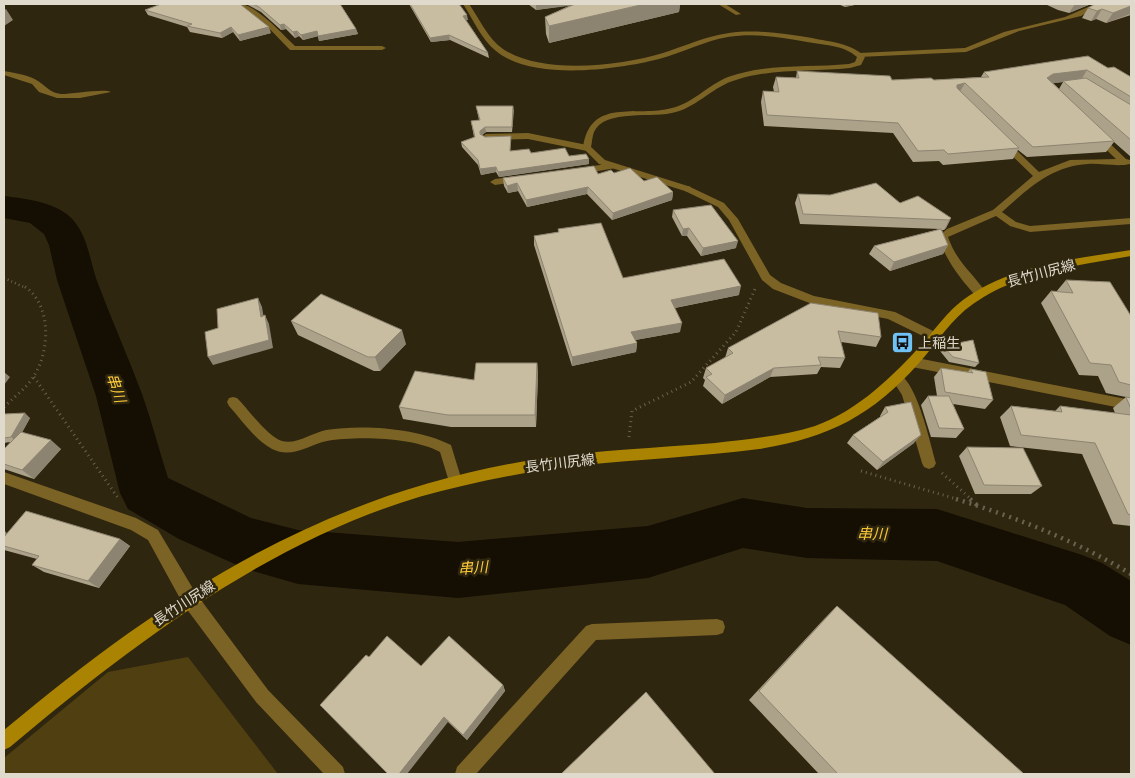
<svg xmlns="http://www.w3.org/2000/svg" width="1135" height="778" viewBox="0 0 1135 778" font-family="'Nunito Sans','Noto Sans JP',sans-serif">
<rect width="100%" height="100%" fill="#2f260f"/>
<path fill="#503f10" d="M 188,657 L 278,774 L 4,774 L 4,758 L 108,672 Z"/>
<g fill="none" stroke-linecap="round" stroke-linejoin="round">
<path fill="#140e03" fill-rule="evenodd" d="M 4,196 C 27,199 58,202 74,221 C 88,238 90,261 97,281 C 111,319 128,356 142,394 C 152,422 159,450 168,478 L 251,518 L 298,530 L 458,542 L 648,526 L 743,498 L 807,508 L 937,509 L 1082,555 L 1102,563 L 1131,581 L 1131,645 L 1110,636 L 1065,605 L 937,561 L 807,558 L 743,548 L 648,578 L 458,598 L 298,584 L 246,569 L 179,539 L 128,509 L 120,493 L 96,396 L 57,280 L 49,245 L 44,234 L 30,223 L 4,218 Z"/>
<path stroke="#6a624e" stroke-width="2.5" stroke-dasharray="1 3" stroke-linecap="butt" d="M 4,278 L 26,288"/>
<path stroke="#6a624e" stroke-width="3" stroke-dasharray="1 4" stroke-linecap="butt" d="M 34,377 L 118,498
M 4,407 C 13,398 24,390 32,379 C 50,354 53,305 24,286
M 629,437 L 632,411 L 691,382 L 736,332 L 755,289
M 861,471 L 960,500
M 942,473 L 972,500"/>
<path stroke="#6a624e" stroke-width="4.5" stroke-dasharray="2 5" stroke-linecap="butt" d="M 956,499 C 1018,518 1076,541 1131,574
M 970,499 L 978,506"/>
<path fill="#7b6225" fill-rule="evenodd" d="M 238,4 C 255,3 282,34 295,46 L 382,46 L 386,48 L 382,50 L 290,50 L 263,22 Z
M 1095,4 L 1102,4 L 1081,16 L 1019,31 L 966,52 L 859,57 L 855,55 L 859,53 L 965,48 L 1004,32 L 1065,17 Z
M 4,71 C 14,73 30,75 38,81 C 46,86 50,93 61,94 C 72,94 105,88 111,92 L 80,98 L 57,98 L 39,92 L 32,84 L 4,75 Z
M 528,133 L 587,145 L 591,148 L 587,151 L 528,139 L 486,140 L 482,137 L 486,134 Z
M 1094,134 L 1100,134 L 1126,159 L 1130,160 L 1130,164 C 1117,167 1101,163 1088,164 C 1051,166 1028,189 1002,212 L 1016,222 L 1030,226 L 1131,218 L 1131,224 L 1030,232 L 1010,226 L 996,216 L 948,237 C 957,263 973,273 987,294 L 981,298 L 977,297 C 960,279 946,260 938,237 L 947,229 L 993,210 L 1033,176 L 1001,145 L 1001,141 L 1007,141 L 1039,172 L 1070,160 L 1116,159 L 1094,138 Z
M 613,163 L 617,166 L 616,168 L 580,174 L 575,171 L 580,168 Z
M 518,176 L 521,177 L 521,181 L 495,185 L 490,182 L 495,179 Z
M 688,186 L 724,203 L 738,219 L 770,275 L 781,283 L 814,296 L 895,312 L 939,334 L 941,337 L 939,340 L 931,340 L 888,319 L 812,304 L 773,289 L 762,280 L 729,220 L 718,207 L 685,191 L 685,187 Z
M 912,357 L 1131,400 L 1131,410 L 912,367 L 906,362 Z
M 897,373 C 917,380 930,443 936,463 L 934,467 L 929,469 L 924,467 L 922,463 L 902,395 L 891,378 L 893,375 Z
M 233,397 L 237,398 C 248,409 268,437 282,441 C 296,445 312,433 326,430 C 362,424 419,428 451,445 L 462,481 L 460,485 L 455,487 L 450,485 L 440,452 C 413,437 357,436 327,441 C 308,445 292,459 272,449 C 255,440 241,419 229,406 L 227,402 L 229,398 Z
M 4,472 L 136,518 L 158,530 L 195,592 L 268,690 L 343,767 L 345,774 L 324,774 L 256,702 L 183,604 L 148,540 L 131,530 L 4,484 Z
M 717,619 L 723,621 L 725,627 L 723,633 L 717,635 L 596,640 L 476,774 L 455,774 L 457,767 L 586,626 L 592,624 Z"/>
<path fill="#7b6225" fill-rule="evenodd" d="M 463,4 L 469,4 C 479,18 488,39 503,49 C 542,75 620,66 663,53 C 685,46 706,36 729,33 C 756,29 785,34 812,38 C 830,42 852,43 865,57 L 861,65 L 850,68 C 813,72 772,68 736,80 C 714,86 698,106 676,112 C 654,119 605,108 594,132 C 592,137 592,143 591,147 L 605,160 L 691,187 L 691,191 L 688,192 L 599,164 L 583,148 C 590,96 637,118 672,108 C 693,103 708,85 728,77 C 766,63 809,68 849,64 L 855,62 L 857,57 C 844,45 824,45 807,42 C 781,37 754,33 728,37 C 704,41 682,53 659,59 C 616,70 532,81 496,51 C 481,39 473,19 463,4 Z
M 718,4 L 725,4 L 741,14 L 736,15 Z"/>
<path fill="#aa8302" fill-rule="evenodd" d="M 1131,250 L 1131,256 C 1077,266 1019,271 973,304 C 951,319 936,344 919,363 C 872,416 828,438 759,449 C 698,457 637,459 577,466 C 538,470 500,477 462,486 C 292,523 141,637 10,747 L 4,750 L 4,730 C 168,593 323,493 538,459 C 597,450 656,448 715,443 C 748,439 783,436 815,426 C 859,410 893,376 924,342 C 936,328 948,311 963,300 C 1011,265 1074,259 1131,250 Z"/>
</g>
<path fill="#aca28a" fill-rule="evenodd" d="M 246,4 L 340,4 L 356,29 L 358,34 L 319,41 L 318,36 L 303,40 L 299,36 L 295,38 L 286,29 L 281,30 L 261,12 Z
M 409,4 L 459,4 L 468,20 L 466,20 L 488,53 L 489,58 L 450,40 L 431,42 Z
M 528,4 L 680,4 L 679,12 L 549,43 L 546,34 L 545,17 L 571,5 L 536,10 Z
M 838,4 L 859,4 L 845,7 Z
M 1045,4 L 1091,4 L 1069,13 L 1058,10 Z
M 1131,4 L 1131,15 L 1106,23 L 1096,19 L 1091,21 L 1082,18 L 1088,8 Z
M 145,10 L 271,33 L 240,41 L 233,32 L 222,38 L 190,32 L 187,27 L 148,15 Z
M 1108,68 L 1131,77 L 1131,157 L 1114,142 L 1106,152 L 1027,157 L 1018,150 L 1013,159 L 943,165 L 939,161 L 913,162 L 893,133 L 764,126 L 761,102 L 763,91 L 774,92 L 773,87 L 776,77 L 796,78 L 797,71 L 892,80 L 934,80 L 981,77 L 984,72 ZM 1063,82 L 1059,89 L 1053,83 Z
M 476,106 L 513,106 L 512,132 L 486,132 L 482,135 L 485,137 L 511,136 L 510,151 L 569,156 L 589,164 L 499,177 L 496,172 L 481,175 L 478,165 L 462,147 L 461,142 L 474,137 L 471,121 L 479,120 Z
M 614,173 L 644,181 L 673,192 L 672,200 L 612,220 L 587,194 L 527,207 L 518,191 L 508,193 L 504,186 L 503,178 Z
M 798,194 L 900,203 L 951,218 L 946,228 L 944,230 L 942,230 L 948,245 L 943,254 L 890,271 L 869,254 L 874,246 L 940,229 L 800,224 L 795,203 Z
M 673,210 L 736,248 L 701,256 L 687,236 L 682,236 L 672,217 Z
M 558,229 L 623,278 L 739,295 L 675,308 L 680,332 L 635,340 L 637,343 L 636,352 L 572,366 L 534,245 L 534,236 L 558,232 Z
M 1066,280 L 1131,316 L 1131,526 L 1113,524 L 1082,454 L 1010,446 L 1000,417 L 1011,406 L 1055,411 L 1060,406 L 1115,413 L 1113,408 L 1126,397 L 1106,393 L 1098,376 L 1079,375 L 1041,303 L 1051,291 L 1056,292 Z
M 811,303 L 881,337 L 876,347 L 841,342 L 845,358 L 840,368 L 821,367 L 817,374 L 770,377 L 722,404 L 703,386 L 705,380 L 703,378 L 706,368 L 725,358 L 728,348 Z
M 291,321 L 406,344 L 380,371 L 374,371 L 298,335 Z
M 943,346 L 979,363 L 975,367 L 949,362 L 940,351 Z
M 537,363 L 538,375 L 536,427 L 451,427 L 403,419 L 399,407 L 474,380 Z
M 941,368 L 968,372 L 970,369 L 993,400 L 985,409 L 953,404 L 964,429 L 956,438 L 931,437 L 921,405 L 928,396 L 937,396 L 934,377 Z
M 885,407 L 914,443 L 877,470 L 847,443 L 853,435 L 880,417 L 880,416 Z
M 4,414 L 30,418 L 22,432 L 61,449 L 34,479 L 4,469 L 4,449 L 10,442 L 4,443 Z
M 967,447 L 1042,486 L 1031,494 L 975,494 L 959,456 Z
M 4,530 L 7,534 L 120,539 L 130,546 L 99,588 L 44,572 L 32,565 L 37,559 L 4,550 Z
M 837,606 L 1024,774 L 819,774 L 749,700 L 825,618 Z
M 369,657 L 421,666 L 503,685 L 505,691 L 467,740 L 448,722 Z"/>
<path fill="#8c8471" d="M 536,4 L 584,4 L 536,10 Z
M 645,4 L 680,4 L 679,12 L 549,43 L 549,26 Z
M 846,4 L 859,4 L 845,7 Z
M 1075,4 L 1091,4 L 1069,13 Z
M 1131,6 L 1131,13 L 1130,14 L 1106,23 L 1113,13 Z
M 6,9 L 13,20 L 4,26 L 4,10 Z
M 1102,9 L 1096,19 L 1091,21 L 1097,11 Z
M 467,15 L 468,20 L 463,20 L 463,16 Z
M 284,24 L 286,29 L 281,30 L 280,25 Z
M 231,27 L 233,32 L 222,38 L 220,33 Z
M 269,27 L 271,33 L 240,41 L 238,35 Z
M 356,29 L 358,34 L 319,41 L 318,36 Z
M 297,31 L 299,36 L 295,38 L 293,32 Z
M 317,31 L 319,36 L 303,40 L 301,35 Z
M 449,35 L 450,40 L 431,42 L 430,38 Z
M 1087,70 L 1081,80 L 1063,81 L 1063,82 L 1047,84 L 1047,78 L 1053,74 Z
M 965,83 L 959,93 L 952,95 L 957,85 Z
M 513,106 L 514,111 L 512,132 L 512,127 Z
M 485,127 L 486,132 L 481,136 L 480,131 Z
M 589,159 L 589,164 L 499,177 L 498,172 Z
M 496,167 L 496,172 L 481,175 L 480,169 Z
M 517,183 L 518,191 L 508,193 L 507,186 Z
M 588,187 L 587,194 L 527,207 L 526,200 Z
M 673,192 L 672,200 L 612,220 L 613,213 Z
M 951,218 L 946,228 L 944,230 L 949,220 Z
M 689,228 L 687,236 L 682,236 L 683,229 Z
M 738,241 L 736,248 L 701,256 L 703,248 Z
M 948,245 L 943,254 L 890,271 L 894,262 Z
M 741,286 L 739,295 L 669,309 L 671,300 Z
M 258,298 L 262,307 L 265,325 L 261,317 Z
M 265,315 L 269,324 L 273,348 L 213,365 L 208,357 Z
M 682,323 L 680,332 L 630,341 L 631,332 Z
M 402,330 L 406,344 L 380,371 L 375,357 Z
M 637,343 L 636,352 L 572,366 L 572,357 Z
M 537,363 L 538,375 L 536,427 L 535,415 Z
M 774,368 L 770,377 L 722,404 L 725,395 Z
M 4,372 L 10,377 L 4,385 Z
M 25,413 L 30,418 L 17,442 L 11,437 Z
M 921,435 L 914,443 L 877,470 L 883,462 Z
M 51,440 L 61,449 L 34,479 L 22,470 Z
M 4,530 L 16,544 L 4,537 Z
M 120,539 L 130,546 L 99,588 L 88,581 Z
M 503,685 L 505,691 L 467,740 L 463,735 Z
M 444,717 L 448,722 L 407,774 L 399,774 Z"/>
<path fill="#c8bca1" stroke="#8c8471" d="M 161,4 L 240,4 L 269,27 L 238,35 L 231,27 L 220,33 L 187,26 L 192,24 L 145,10 Z
M 253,4 L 340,4 L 356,29 L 318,36 L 317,31 L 301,35 L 297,31 L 293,32 L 284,24 L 280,25 L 259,7 Z
M 410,4 L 459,4 L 467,15 L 463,16 L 488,53 L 449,35 L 430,38 Z
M 575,4 L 645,4 L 549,26 L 545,17 Z
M 1095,4 L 1131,4 L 1131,6 L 1113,13 L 1102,9 L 1097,11 L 1088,8 Z
M 1088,56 L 1108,68 L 1114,67 L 1131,77 L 1131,97 L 1087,70 L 1053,74 L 1047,78 L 1114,141 L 1033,147 L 965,83 L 957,85 L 957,88 L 1019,148 L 948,154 L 944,150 L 918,151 L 898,123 L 767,115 L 763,91 L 779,92 L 776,77 L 799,78 L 797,71 L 890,76 L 892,80 L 931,78 L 934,80 L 989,77 L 984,72 Z
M 1086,78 L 1131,105 L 1131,140 L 1063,81 Z
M 476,106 L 513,106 L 512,127 L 485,127 L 480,131 L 480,134 L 485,137 L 511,136 L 510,151 L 529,149 L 531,153 L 565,148 L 569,156 L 586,154 L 589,159 L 498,172 L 496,167 L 480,169 L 478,160 L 461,142 L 475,137 L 471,121 L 480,120 Z
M 594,166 L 598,174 L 611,170 L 614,173 L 630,168 L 644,181 L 657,177 L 673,192 L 613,213 L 588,187 L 526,200 L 517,183 L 507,186 L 503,178 Z
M 876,183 L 900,203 L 918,196 L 951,218 L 949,220 L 803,214 L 798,194 L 830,195 Z
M 711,205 L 738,241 L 703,248 L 689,228 L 683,229 L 673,210 Z
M 601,223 L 623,278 L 724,259 L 741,286 L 671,300 L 682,323 L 631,332 L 637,343 L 572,357 L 534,236 L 559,232 L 558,229 Z
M 941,229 L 948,245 L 894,262 L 874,246 Z
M 1066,280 L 1110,282 L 1131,316 L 1131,385 L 1119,382 L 1111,365 L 1090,363 L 1051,291 L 1073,293 Z
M 321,294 L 402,330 L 375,357 L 368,357 L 291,321 Z
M 258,298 L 261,317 L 265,315 L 269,340 L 208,357 L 205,332 L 218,328 L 217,309 Z
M 811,303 L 878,313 L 881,337 L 838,331 L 845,358 L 818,357 L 821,365 L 774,368 L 725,395 L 706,377 L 712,374 L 706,368 L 733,353 L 728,348 Z
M 973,340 L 979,363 L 953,357 L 943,346 Z
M 476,363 L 537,363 L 535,415 L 448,415 L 399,407 L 415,371 L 474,380 Z
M 941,368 L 973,373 L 970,369 L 986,372 L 993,400 L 945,392 Z
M 928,396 L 949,396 L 964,429 L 939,428 Z
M 1126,397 L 1131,398 L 1131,409 Z
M 911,402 L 921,435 L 883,462 L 853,435 L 888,412 L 885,407 Z
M 1011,406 L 1062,412 L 1060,406 L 1131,415 L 1131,515 L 1128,514 L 1095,443 L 1021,435 Z
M 25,413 L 11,437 L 4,438 L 4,414 Z
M 21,432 L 51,440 L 22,470 L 4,464 L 4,449 Z
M 967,447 L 1023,448 L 1042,486 L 984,485 Z
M 26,511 L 120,539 L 88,581 L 32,565 L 39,556 L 4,546 L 4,537 Z
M 837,606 L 1024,774 L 838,774 L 759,691 Z
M 387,636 L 421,666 L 449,636 L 503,685 L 463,735 L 444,717 L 399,774 L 388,774 L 320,705 L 366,655 L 369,657 Z
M 646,692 L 715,774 L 561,774 Z"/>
<defs>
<symbol id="bus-square" viewBox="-11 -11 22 22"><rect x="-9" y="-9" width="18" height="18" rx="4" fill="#70c2f4" stroke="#2f260f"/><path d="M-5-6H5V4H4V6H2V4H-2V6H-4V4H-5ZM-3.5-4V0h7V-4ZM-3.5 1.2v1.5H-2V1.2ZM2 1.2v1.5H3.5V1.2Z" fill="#111"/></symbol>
</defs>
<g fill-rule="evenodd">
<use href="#bus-square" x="890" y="330" width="25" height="25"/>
</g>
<g text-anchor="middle" stroke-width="5" stroke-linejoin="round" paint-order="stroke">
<g font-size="14" fill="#e0dacc" stroke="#2f260f">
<text transform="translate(1041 273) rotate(-15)" y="5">長竹川尻線</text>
<text transform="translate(560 463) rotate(-7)" y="5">長竹川尻線</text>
<text transform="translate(184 603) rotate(-33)" y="5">長竹川尻線</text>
</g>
<g font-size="14" fill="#e0dacc" stroke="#2f260f" text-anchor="start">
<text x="918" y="348">上稲生</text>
</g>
<g font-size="15" font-style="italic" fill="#fcc93b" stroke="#2f260f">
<text transform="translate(116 388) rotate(72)" y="5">串川</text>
<text transform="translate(872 534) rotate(1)" y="5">串川</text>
<text transform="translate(473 568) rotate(-4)" y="5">串川</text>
</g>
</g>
<rect width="1135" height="778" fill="none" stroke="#e0dacc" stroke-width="10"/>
</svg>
